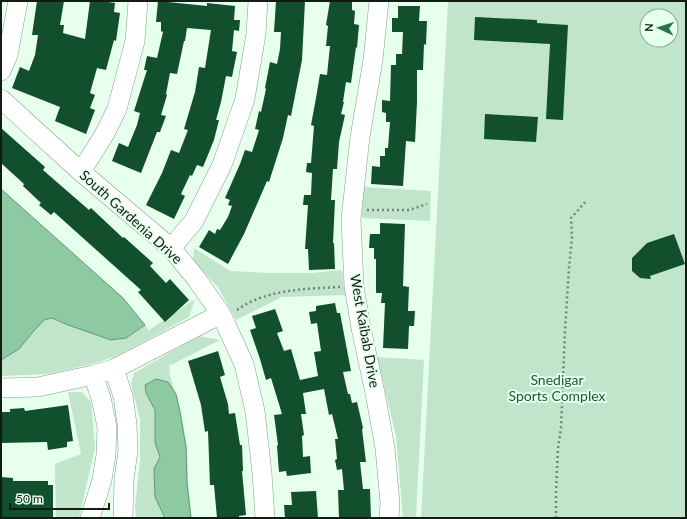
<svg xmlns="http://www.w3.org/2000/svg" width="687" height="519" viewBox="0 0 687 519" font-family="Lato,sans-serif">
<rect width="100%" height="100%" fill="#e7ffed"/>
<path fill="#c0e5cb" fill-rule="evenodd" d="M 448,1 L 686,1 L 686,518 L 421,518 ZM 647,16 L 671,16 L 671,40 L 647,40 Z
M 363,187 L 431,191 L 430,221 L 362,218 Z
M 194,248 L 230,271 L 268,273 L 311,273 L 342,270 L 345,295 L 282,297 L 236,320 L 218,287 L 193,261 Z
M 195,299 L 189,317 L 117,356 L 92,364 L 49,374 L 1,376 L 1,360 L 3,359 L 44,320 L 52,318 L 68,325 L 111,340 L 126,338 L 145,325 L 149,330 Z
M 199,336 L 220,340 L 169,366 L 170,376 L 181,412 L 187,447 L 188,484 L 192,518 L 136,518 L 135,506 L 140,461 L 140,419 L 131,384 L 134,373 Z
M 377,357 L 424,360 L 416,518 L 403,518 L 396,436 Z
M 68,392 L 82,392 L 91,402 L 95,448 L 79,518 L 56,518 L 55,464 L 81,454 Z"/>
<path fill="#8dcaa1" stroke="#689677" d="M 1,189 L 123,298 L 145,325 L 126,338 L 111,340 L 68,325 L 52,318 L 44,320 L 32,333 L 19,349 L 1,360 Z
M 156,379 L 168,382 L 176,394 L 180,412 L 186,447 L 187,483 L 191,518 L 165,518 L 155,497 L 154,469 L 160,457 L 155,443 L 155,410 L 146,393 L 145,385 Z"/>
<path fill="#114f2d" d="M 37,1 L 64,1 L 60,25 L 64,25 L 63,33 L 85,39 L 90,1 L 102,1 L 115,3 L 114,12 L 120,13 L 116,41 L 114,40 L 106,70 L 97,68 L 90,93 L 95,95 L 90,108 L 95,110 L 86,134 L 55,121 L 60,107 L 12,88 L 20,67 L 29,71 L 35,55 L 38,35 L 32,35 Z
M 158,1 L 207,6 L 207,3 L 235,6 L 234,20 L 240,20 L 239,31 L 234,30 L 232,51 L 237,52 L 232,77 L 226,76 L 221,102 L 216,120 L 219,120 L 214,140 L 203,167 L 197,165 L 192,176 L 190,175 L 181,194 L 185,196 L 174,219 L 146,205 L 162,173 L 171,150 L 179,153 L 188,130 L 184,129 L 195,92 L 199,67 L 205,68 L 211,30 L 187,28 L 185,41 L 184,41 L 177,74 L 170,73 L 166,94 L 167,95 L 161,115 L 166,116 L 160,132 L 157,132 L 141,173 L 112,161 L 119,143 L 128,147 L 137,125 L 140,113 L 134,111 L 147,70 L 144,70 L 147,56 L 157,58 L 163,32 L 161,31 L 161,22 L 156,22 Z
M 276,1 L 305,1 L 302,60 L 291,116 L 288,115 L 283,138 L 269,182 L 267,181 L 244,234 L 228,264 L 199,247 L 209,230 L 215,234 L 217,229 L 220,230 L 228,217 L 232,206 L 228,205 L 230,200 L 225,198 L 240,164 L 245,150 L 252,152 L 259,130 L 255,129 L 259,111 L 261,112 L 266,89 L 265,88 L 270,62 L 277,64 L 280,49 L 281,32 L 274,32 Z
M 330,1 L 352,1 L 352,10 L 355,11 L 354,24 L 359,25 L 357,48 L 356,47 L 351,83 L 346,82 L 343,102 L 344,102 L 341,114 L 345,115 L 339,142 L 337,169 L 333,169 L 331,200 L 335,200 L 333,243 L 334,243 L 335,269 L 309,270 L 308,249 L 305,249 L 308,205 L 303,205 L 304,195 L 311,195 L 312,173 L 306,172 L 307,163 L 311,163 L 314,126 L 311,125 L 316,98 L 320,74 L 327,75 L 330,46 L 326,46 L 328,26 L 326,25 Z
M 398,6 L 420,6 L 419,21 L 427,21 L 426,45 L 424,44 L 423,70 L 417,70 L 417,102 L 415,142 L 406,141 L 403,186 L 371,184 L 372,166 L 380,167 L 380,156 L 385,156 L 385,148 L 388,148 L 390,122 L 386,122 L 386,113 L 382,112 L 382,100 L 390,101 L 391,65 L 396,65 L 396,54 L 402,54 L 403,32 L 392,32 L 392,18 L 398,18 Z
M 475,17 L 537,20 L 537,23 L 568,25 L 563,120 L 546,119 L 550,44 L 474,40 Z
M 485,114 L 538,117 L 536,142 L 484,139 Z
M 1,128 L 45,167 L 43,170 L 89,210 L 91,208 L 123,238 L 124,237 L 153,263 L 150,266 L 166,283 L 170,279 L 189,300 L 165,322 L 138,292 L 141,290 L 54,212 L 51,215 L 39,205 L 41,203 L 23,186 L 24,184 L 1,163 Z
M 380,223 L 405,224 L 403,286 L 409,287 L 408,311 L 415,311 L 414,326 L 409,326 L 408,349 L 383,348 L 385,303 L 381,303 L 382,293 L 376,293 L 376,259 L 374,259 L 374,248 L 369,248 L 370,234 L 380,234 Z
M 674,234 L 685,264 L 650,276 L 651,279 L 640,278 L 632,271 L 632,258 L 647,243 Z
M 335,303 L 337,313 L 340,313 L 351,371 L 343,372 L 348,394 L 350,394 L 352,403 L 357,402 L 363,428 L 362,429 L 366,462 L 360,462 L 363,489 L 370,489 L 371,518 L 339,518 L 338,490 L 344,490 L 342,469 L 337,470 L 335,460 L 337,459 L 335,439 L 338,439 L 332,414 L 329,415 L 324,389 L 303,393 L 306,414 L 301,414 L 304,435 L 302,436 L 303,457 L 310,456 L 311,473 L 287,476 L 286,471 L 279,472 L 277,446 L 278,445 L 274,415 L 282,414 L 271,378 L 266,380 L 260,359 L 250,330 L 256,328 L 252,316 L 275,309 L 283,331 L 277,333 L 284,351 L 291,349 L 300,380 L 318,376 L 314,352 L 321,351 L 317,323 L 311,324 L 309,312 L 316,311 L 316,306 Z
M 218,351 L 225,375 L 220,377 L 228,404 L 229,414 L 235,413 L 240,445 L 242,445 L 243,471 L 242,471 L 246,515 L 239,516 L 239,518 L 217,518 L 214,485 L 210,485 L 208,431 L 205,432 L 201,405 L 188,361 Z
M 68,405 L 73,441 L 67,442 L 67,447 L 48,450 L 47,442 L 1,443 L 1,412 L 10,412 L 10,409 L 24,408 L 25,411 Z
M 1,477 L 13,478 L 13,481 L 48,481 L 48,485 L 53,485 L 53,518 L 1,518 Z
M 316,491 L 318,518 L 285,518 L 284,505 L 292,505 L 291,492 Z"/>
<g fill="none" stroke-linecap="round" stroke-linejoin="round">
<defs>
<path id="minor" d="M 379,1 L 373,60 L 360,137 L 351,219 L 354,286 L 361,328 L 375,393 L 385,448 L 390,503 L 389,518
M 1,71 L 8,55 L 18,1
M 1,99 L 80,171 L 171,248 L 195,277 L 221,314 L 244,364 L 255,411 L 262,473 L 265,518
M 80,171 L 89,159 L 104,135 L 117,109 L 135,41 L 138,1
M 171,248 L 194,221 L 222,165 L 245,99 L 256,34 L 258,1
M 114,369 L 123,396 L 127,424 L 128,451 L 124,479 L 123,518
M 1,388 L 38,387 L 93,375 L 114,369 L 221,314
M 90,518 L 102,480 L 106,455 L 107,427 L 101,398 L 93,375"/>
</defs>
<use href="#minor" stroke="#829e8a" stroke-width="20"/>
<path stroke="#738477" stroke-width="2.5" stroke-dasharray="2 3" stroke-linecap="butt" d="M 367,210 L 409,210 L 427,204
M 237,310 C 266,289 305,289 340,287
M 556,518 L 556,494 L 557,469 L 558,448 L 561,428 L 565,330 L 569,268 L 572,238 L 571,218 L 587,200"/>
<use href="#minor" stroke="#fff" stroke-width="19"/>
</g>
<g text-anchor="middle" stroke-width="4" stroke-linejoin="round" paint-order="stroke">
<g font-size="14" fill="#111c14" stroke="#e7ffed">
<text transform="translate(131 217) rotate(42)" y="5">South Gardenia Drive</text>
<text transform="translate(365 331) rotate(80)" y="5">West Kaibab Drive</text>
</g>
<g font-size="14" fill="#185c36" stroke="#e7ffed">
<text x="557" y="385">Snedigar<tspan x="557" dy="16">Sports Complex</tspan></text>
</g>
</g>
<rect width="687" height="519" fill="none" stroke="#111c14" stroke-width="4"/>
<g transform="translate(659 28) rotate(273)"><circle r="19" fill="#e7ffed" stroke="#91a496"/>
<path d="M0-3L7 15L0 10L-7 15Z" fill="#247647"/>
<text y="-6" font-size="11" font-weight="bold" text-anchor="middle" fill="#111c14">N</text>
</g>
<path d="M10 503v6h99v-6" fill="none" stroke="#111c14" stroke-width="2"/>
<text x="16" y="503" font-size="12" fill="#111c14" stroke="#e7ffed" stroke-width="3" paint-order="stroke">50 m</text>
</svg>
